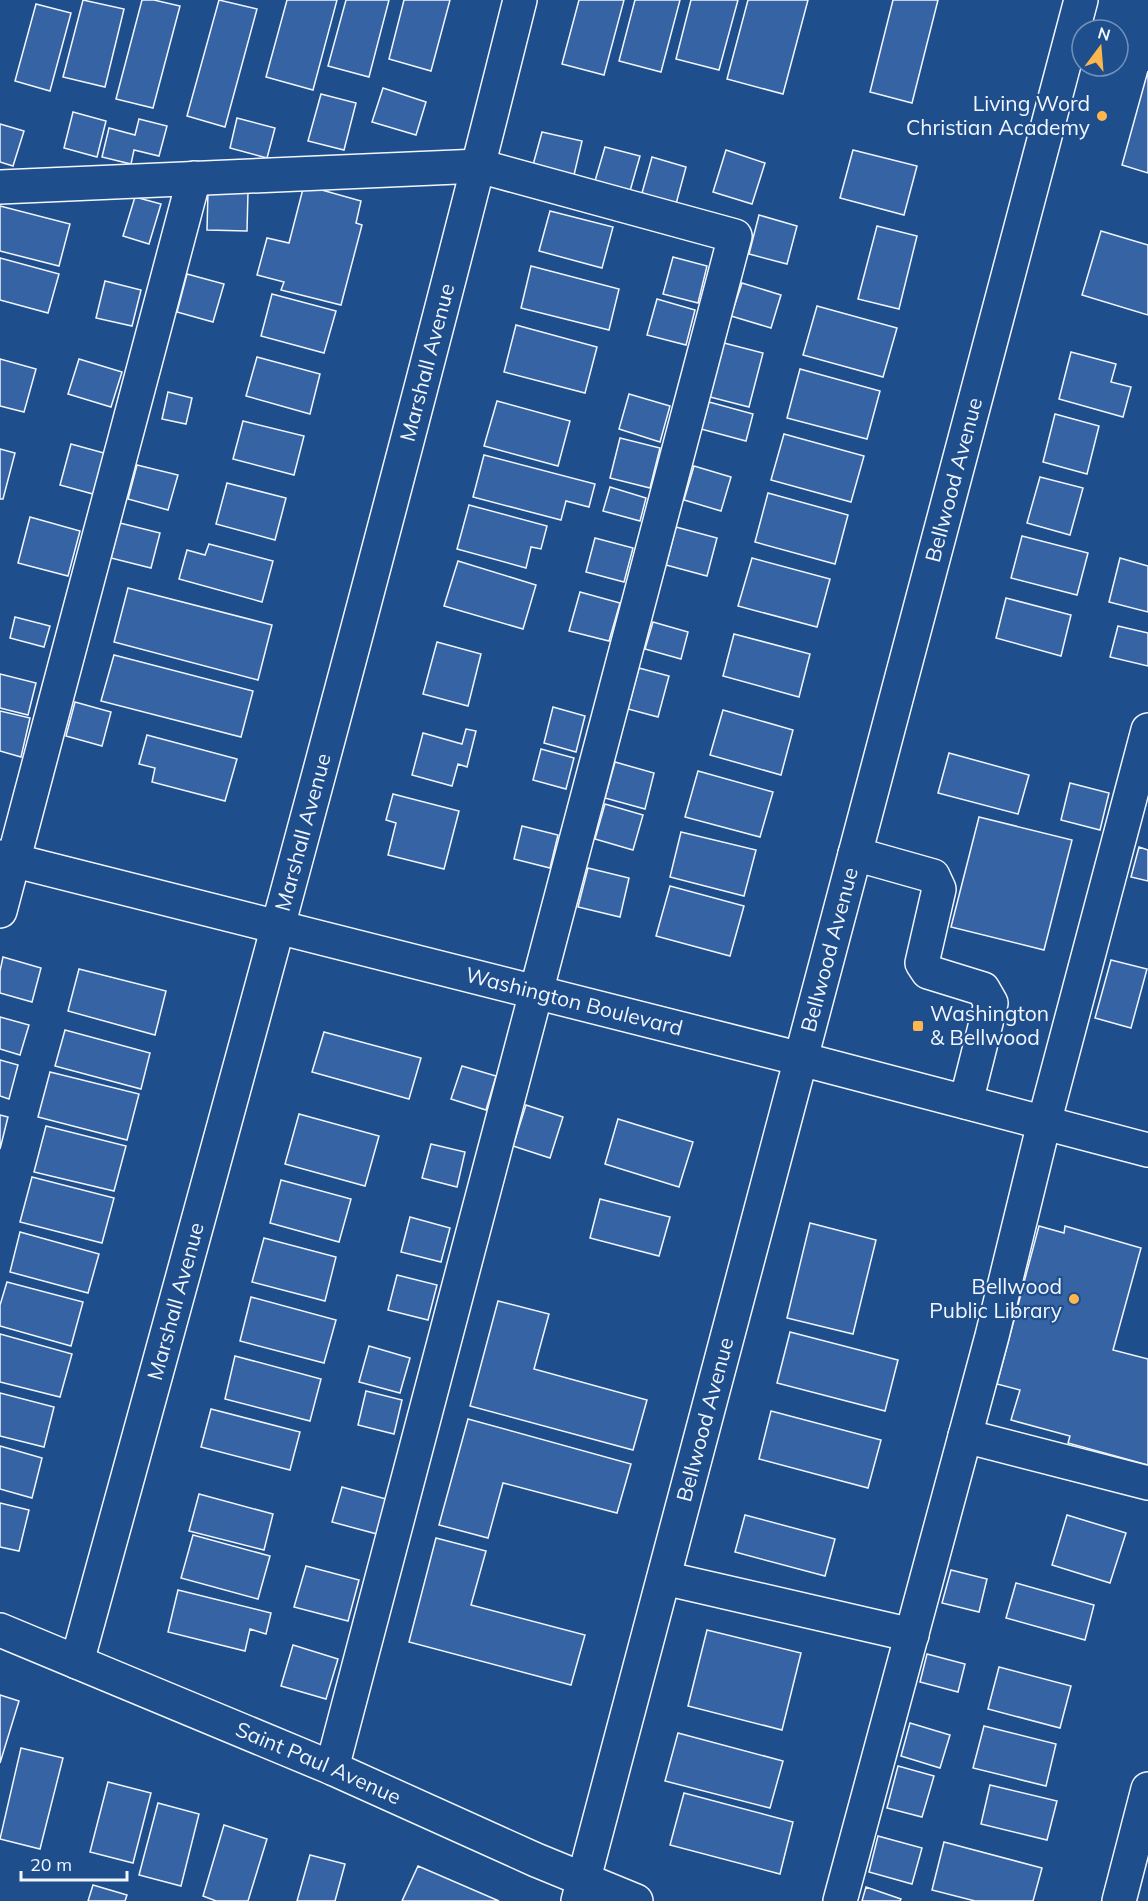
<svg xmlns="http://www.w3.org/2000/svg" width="1148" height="1901" viewBox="0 0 1148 1901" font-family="Mulish,sans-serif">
<rect width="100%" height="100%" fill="#1f4e8c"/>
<path fill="#3563a3" stroke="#f2f6ff" stroke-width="1.5" d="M 83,0 L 124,9 L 105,87 L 63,77 Z
M 142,0 L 154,0 L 180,6 L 153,108 L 116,99 Z
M 219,0 L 257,9 L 225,127 L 187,116 Z
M 287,0 L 337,0 L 313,90 L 266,77 Z
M 346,0 L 389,0 L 369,77 L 328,66 Z
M 404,0 L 450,0 L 431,71 L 389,59 Z
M 579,0 L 624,0 L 604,75 L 562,64 Z
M 635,0 L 680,0 L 661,72 L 619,61 Z
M 691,0 L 738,0 L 719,70 L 676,59 Z
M 748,0 L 808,0 L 783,94 L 727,79 Z
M 893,0 L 938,0 L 912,103 L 870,92 Z
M 36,4 L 71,13 L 50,91 L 15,81 Z
M 1148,71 L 1148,173 L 1122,165 Z
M 383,88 L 426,102 L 416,135 L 372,122 Z
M 321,94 L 356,103 L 344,150 L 308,141 Z
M 73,112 L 106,121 L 97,157 L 64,148 Z
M 237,118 L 275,128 L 267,158 L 230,148 Z
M 139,119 L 167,126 L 159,156 L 134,150 L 131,164 L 102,157 L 109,128 L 135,135 Z
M 0,124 L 24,131 L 13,166 L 0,162 Z
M 542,132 L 582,141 L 574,175 L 533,165 Z
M 605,147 L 640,156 L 630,191 L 595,181 Z
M 726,150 L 765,163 L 752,204 L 713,192 Z
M 853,150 L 917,166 L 904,215 L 840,198 Z
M 652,157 L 686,167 L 676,204 L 642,193 Z
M 304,185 L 361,201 L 356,223 L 362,225 L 341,305 L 281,290 L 284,282 L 257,275 L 267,238 L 289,243 Z
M 208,191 L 248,192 L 247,231 L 207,230 Z
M 135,197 L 161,204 L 149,244 L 123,236 Z
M 0,206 L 70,224 L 59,266 L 0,251 Z
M 550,211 L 613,227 L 602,268 L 539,251 Z
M 759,215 L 797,226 L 787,264 L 749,254 Z
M 877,226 L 917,236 L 899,309 L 858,299 Z
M 1101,231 L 1148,245 L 1148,315 L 1082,295 Z
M 673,257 L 707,266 L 698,303 L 663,294 Z
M 0,258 L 59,274 L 48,313 L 0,300 Z
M 531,266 L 619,289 L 609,330 L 521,308 Z
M 187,274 L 224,284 L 213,322 L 177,312 Z
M 105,281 L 141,290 L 132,326 L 96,318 Z
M 742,283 L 781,295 L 771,328 L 731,316 Z
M 272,294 L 336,311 L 324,353 L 261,336 Z
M 657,299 L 695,310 L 686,345 L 647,335 Z
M 817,306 L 897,328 L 883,377 L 803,355 Z
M 516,325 L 597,347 L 585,393 L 504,372 Z
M 724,343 L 763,353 L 749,407 L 710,397 Z
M 1071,352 L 1116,364 L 1111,382 L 1131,387 L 1123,417 L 1059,399 Z
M 257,357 L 320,374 L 310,414 L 246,396 Z
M 0,359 L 36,369 L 24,412 L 0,406 Z
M 79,359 L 122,372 L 111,407 L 68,394 Z
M 800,369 L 880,391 L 867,439 L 787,418 Z
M 168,392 L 192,398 L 186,424 L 162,419 Z
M 629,394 L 670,406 L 660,442 L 619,429 Z
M 497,401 L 570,421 L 558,466 L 484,446 Z
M 709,402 L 753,414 L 746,441 L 701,429 Z
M 1055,414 L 1099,426 L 1087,474 L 1043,462 Z
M 243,421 L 304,436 L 294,475 L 233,459 Z
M 784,434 L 864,456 L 851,502 L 771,480 Z
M 620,438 L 660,448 L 650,488 L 610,478 Z
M 71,444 L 104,453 L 93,494 L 60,485 Z
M 0,449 L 15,453 L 3,499 L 0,499 Z
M 484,455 L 595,484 L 589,507 L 566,501 L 561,520 L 473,497 Z
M 137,465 L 178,475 L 168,510 L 128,499 Z
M 694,466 L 731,477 L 721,511 L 684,500 Z
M 1040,477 L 1083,488 L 1070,535 L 1027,523 Z
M 227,483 L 286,498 L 275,540 L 216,524 Z
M 610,487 L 646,498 L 640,521 L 603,511 Z
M 768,493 L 848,515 L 835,564 L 755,542 Z
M 469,505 L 547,526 L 541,549 L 531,547 L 526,568 L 457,549 Z
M 30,517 L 80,531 L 68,576 L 18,563 Z
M 120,523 L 160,533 L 151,568 L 111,558 Z
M 676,527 L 717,538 L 707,576 L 666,565 Z
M 1022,536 L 1088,553 L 1077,595 L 1011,578 Z
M 595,538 L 633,548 L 624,582 L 586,572 Z
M 209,544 L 273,561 L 262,602 L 179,579 L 187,550 L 205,555 Z
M 752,558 L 830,579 L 817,627 L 738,606 Z
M 1120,558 L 1148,566 L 1148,612 L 1109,602 Z
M 458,561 L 536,585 L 523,629 L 444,606 Z
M 128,588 L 272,625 L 258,680 L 114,642 Z
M 580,592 L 620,603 L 609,641 L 569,631 Z
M 1006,598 L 1071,615 L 1061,656 L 996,638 Z
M 15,617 L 50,626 L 44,647 L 10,638 Z
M 653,622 L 688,632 L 681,659 L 645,649 Z
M 1118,626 L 1148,633 L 1148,666 L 1110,657 Z
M 734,634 L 810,654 L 799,697 L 723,676 Z
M 437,642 L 481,654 L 468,706 L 423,694 Z
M 114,655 L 253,691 L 241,737 L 101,701 Z
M 639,668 L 669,676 L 658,717 L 628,709 Z
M 0,674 L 36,683 L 28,715 L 0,708 Z
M 75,702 L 111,712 L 102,746 L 66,736 Z
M 553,707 L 585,716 L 576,752 L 544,743 Z
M 723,710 L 793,730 L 781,775 L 710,755 Z
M 0,711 L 30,718 L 21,757 L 0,751 Z
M 466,729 L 476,731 L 467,767 L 458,764 L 452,786 L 412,775 L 423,733 L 462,744 Z
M 147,735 L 237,759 L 225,801 L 152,782 L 155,768 L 139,764 Z
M 541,749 L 574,758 L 566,789 L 533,780 Z
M 949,753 L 1029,775 L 1018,814 L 938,793 Z
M 615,762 L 654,773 L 645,809 L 605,798 Z
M 698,771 L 773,792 L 760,837 L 685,817 Z
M 1070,783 L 1109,793 L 1100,830 L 1061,820 Z
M 393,794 L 459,811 L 444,869 L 388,855 L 396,823 L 386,820 Z
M 605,804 L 643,815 L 633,850 L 595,839 Z
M 979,817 L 1072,840 L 1044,950 L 951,927 Z
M 522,826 L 558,835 L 550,868 L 514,859 Z
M 681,832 L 756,850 L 744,896 L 670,877 Z
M 1139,847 L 1148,850 L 1148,881 L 1131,877 Z
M 588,868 L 629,878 L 620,917 L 578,907 Z
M 670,886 L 744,906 L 730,956 L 656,936 Z
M 3,957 L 41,968 L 32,1002 L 0,993 L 0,971 Z
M 1111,960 L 1147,969 L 1131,1028 L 1095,1018 Z
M 79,969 L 166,991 L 155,1035 L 68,1011 Z
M 0,1017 L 29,1025 L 20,1055 L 0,1049 Z
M 65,1030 L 150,1053 L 141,1089 L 55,1066 Z
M 324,1032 L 421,1058 L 409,1099 L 312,1072 Z
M 0,1060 L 18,1065 L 9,1099 L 0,1096 Z
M 462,1066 L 496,1076 L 486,1110 L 451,1099 Z
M 50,1072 L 139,1094 L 127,1140 L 38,1117 Z
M 526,1105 L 563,1117 L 550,1158 L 513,1146 Z
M 299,1114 L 379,1136 L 365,1186 L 285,1164 Z
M 0,1115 L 8,1117 L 0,1149 Z
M 618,1119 L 693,1142 L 679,1187 L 605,1164 Z
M 46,1126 L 126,1146 L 114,1191 L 34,1172 Z
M 431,1144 L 465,1152 L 457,1187 L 422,1178 Z
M 32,1177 L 114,1198 L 102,1243 L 20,1222 Z
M 281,1180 L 351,1199 L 339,1242 L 270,1223 Z
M 600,1199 L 670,1217 L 659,1256 L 590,1238 Z
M 410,1217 L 450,1228 L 441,1262 L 401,1252 Z
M 810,1223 L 876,1240 L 853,1334 L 787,1318 Z
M 1039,1226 L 1064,1233 L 1065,1226 L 1141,1248 L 1113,1350 L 1148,1359 L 1148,1465 L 1068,1443 L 1070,1436 L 1011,1420 L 1020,1390 L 997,1384 Z
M 20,1232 L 99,1254 L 88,1293 L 10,1272 Z
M 264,1238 L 336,1257 L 325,1301 L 252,1282 Z
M 397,1275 L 437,1285 L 428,1320 L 388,1310 Z
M 7,1282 L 83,1302 L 71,1346 L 0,1326 L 0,1305 Z
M 251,1297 L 336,1320 L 324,1363 L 240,1341 Z
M 498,1301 L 549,1314 L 534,1369 L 647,1400 L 633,1450 L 470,1406 Z
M 790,1332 L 898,1360 L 885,1411 L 777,1383 Z
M 0,1334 L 72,1354 L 60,1397 L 0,1382 Z
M 369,1346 L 410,1358 L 400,1393 L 359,1382 Z
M 235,1356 L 321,1379 L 310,1421 L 225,1399 Z
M 366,1391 L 402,1400 L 394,1434 L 358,1425 Z
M 0,1393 L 54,1407 L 44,1447 L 0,1436 Z
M 211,1409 L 300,1432 L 290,1470 L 201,1447 Z
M 771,1411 L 881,1440 L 868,1488 L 759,1459 Z
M 468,1419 L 631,1464 L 617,1513 L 503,1483 L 488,1538 L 439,1525 Z
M 0,1446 L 42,1458 L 32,1498 L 0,1489 Z
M 342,1487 L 386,1499 L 377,1534 L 332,1522 Z
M 199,1494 L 273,1514 L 264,1550 L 189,1531 Z
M 0,1503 L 29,1510 L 19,1551 L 0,1547 Z
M 745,1515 L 835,1539 L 825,1576 L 735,1552 Z
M 1067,1515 L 1126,1533 L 1110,1583 L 1052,1565 Z
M 193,1535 L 270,1556 L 258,1599 L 181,1578 Z
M 436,1538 L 486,1551 L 471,1605 L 585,1635 L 571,1685 L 409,1642 Z
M 306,1566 L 359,1580 L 348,1621 L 294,1607 Z
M 951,1570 L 987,1579 L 979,1612 L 942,1603 Z
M 1016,1583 L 1094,1605 L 1085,1640 L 1006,1618 Z
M 178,1590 L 271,1613 L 266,1634 L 250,1629 L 245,1651 L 168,1632 Z
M 707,1630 L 801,1653 L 782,1730 L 688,1706 Z
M 293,1645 L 338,1659 L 326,1699 L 281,1686 Z
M 927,1654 L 965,1664 L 958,1692 L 920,1682 Z
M 999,1667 L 1071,1686 L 1060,1728 L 988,1709 Z
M 0,1695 L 19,1701 L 0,1763 Z
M 910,1723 L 950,1735 L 940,1768 L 901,1756 Z
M 984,1726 L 1056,1744 L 1046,1786 L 973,1768 Z
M 678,1733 L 783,1761 L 770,1808 L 665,1781 Z
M 21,1748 L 63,1758 L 40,1849 L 0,1839 Z
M 898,1766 L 934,1776 L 922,1817 L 887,1808 Z
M 108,1782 L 151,1793 L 133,1863 L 90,1852 Z
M 990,1785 L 1057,1801 L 1047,1840 L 981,1824 Z
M 684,1793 L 793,1822 L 780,1874 L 670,1845 Z
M 158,1803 L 199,1814 L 181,1886 L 139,1875 Z
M 224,1825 L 267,1839 L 248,1901 L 216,1901 L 203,1896 Z
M 878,1836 L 922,1848 L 912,1884 L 869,1872 Z
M 944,1842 L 1042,1868 L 1033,1901 L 975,1901 L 932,1890 Z
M 310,1855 L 345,1864 L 335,1901 L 297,1901 Z
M 418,1866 L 499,1901 L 402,1901 Z
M 93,1885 L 127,1895 L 125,1901 L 88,1901 Z
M 866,1887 L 901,1899 L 900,1901 L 862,1901 Z"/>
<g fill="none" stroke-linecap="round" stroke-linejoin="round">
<defs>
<g id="minor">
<path d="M 0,187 L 479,166 L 735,236 L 332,1768"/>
<path d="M 855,854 L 933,876 L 939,889 L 922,963 L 928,972 L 983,989 L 991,1003 L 966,1102"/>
<path id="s1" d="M 0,857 L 801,1059 L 1148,1150"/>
<path d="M 0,911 L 194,178"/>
<path d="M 965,1436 L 1148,1483"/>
<path d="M 664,1578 L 912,1635"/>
<path id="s2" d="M 0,1630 L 332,1768 L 536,1860 L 636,1901"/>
<path id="s3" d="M 77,1662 C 229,1109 381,556 520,0"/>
<path id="s4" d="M 578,1901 L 1081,0"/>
<path d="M 840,1901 L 992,1336 L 1044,1123 L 1148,730"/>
<path d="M 1119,1901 L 1148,1789"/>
</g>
</defs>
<use href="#minor" stroke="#f2f6ff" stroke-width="36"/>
<use href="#minor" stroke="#1f4e8c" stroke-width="33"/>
</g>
<g fill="#ffb74d" stroke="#1f4e8c" stroke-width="2">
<circle cx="1102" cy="116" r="6"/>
<rect x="912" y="1020" width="12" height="12" rx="3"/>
<circle cx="1074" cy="1299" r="6"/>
</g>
<g text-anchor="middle" stroke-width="4.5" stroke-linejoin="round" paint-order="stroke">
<g font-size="21" fill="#f2f6ff" stroke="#1f4e8c" text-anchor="end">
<text x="1090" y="111">Living Word<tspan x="1090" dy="24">Christian Academy</tspan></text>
<text x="930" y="1021" text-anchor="start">Washington<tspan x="930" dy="24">&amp; Bellwood</tspan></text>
<text x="1062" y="1294">Bellwood<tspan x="1062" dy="24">Public Library</tspan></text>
</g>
<g font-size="21" fill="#f2f6ff" stroke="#1f4e8c">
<text dy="7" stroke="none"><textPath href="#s3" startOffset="1346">Marshall Avenue</textPath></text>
<text dy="7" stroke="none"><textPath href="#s4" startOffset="1470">Bellwood Avenue</textPath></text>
<text dy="7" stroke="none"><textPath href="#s3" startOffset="860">Marshall Avenue</textPath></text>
<text dy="7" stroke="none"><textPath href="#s4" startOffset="984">Bellwood Avenue</textPath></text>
<text dy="7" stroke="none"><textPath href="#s1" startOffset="592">Washington Boulevard</textPath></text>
<text dy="7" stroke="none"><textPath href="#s3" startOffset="374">Marshall Avenue</textPath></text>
<text dy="7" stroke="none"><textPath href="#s4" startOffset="498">Bellwood Avenue</textPath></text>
<text dy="7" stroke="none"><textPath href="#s2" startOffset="345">Saint Paul Avenue</textPath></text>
</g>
</g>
<g transform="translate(1100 48) rotate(16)"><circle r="28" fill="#1f4e8c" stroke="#7391ba" stroke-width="1.5"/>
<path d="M0-4.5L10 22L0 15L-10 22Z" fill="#ffb74d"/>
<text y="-9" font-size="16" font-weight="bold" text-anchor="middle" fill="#f2f6ff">N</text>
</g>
<path d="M21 1871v9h106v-9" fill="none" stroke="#f2f6ff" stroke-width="3"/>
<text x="30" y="1871" font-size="18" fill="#f2f6ff" stroke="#1f4e8c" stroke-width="4.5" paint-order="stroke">20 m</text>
</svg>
